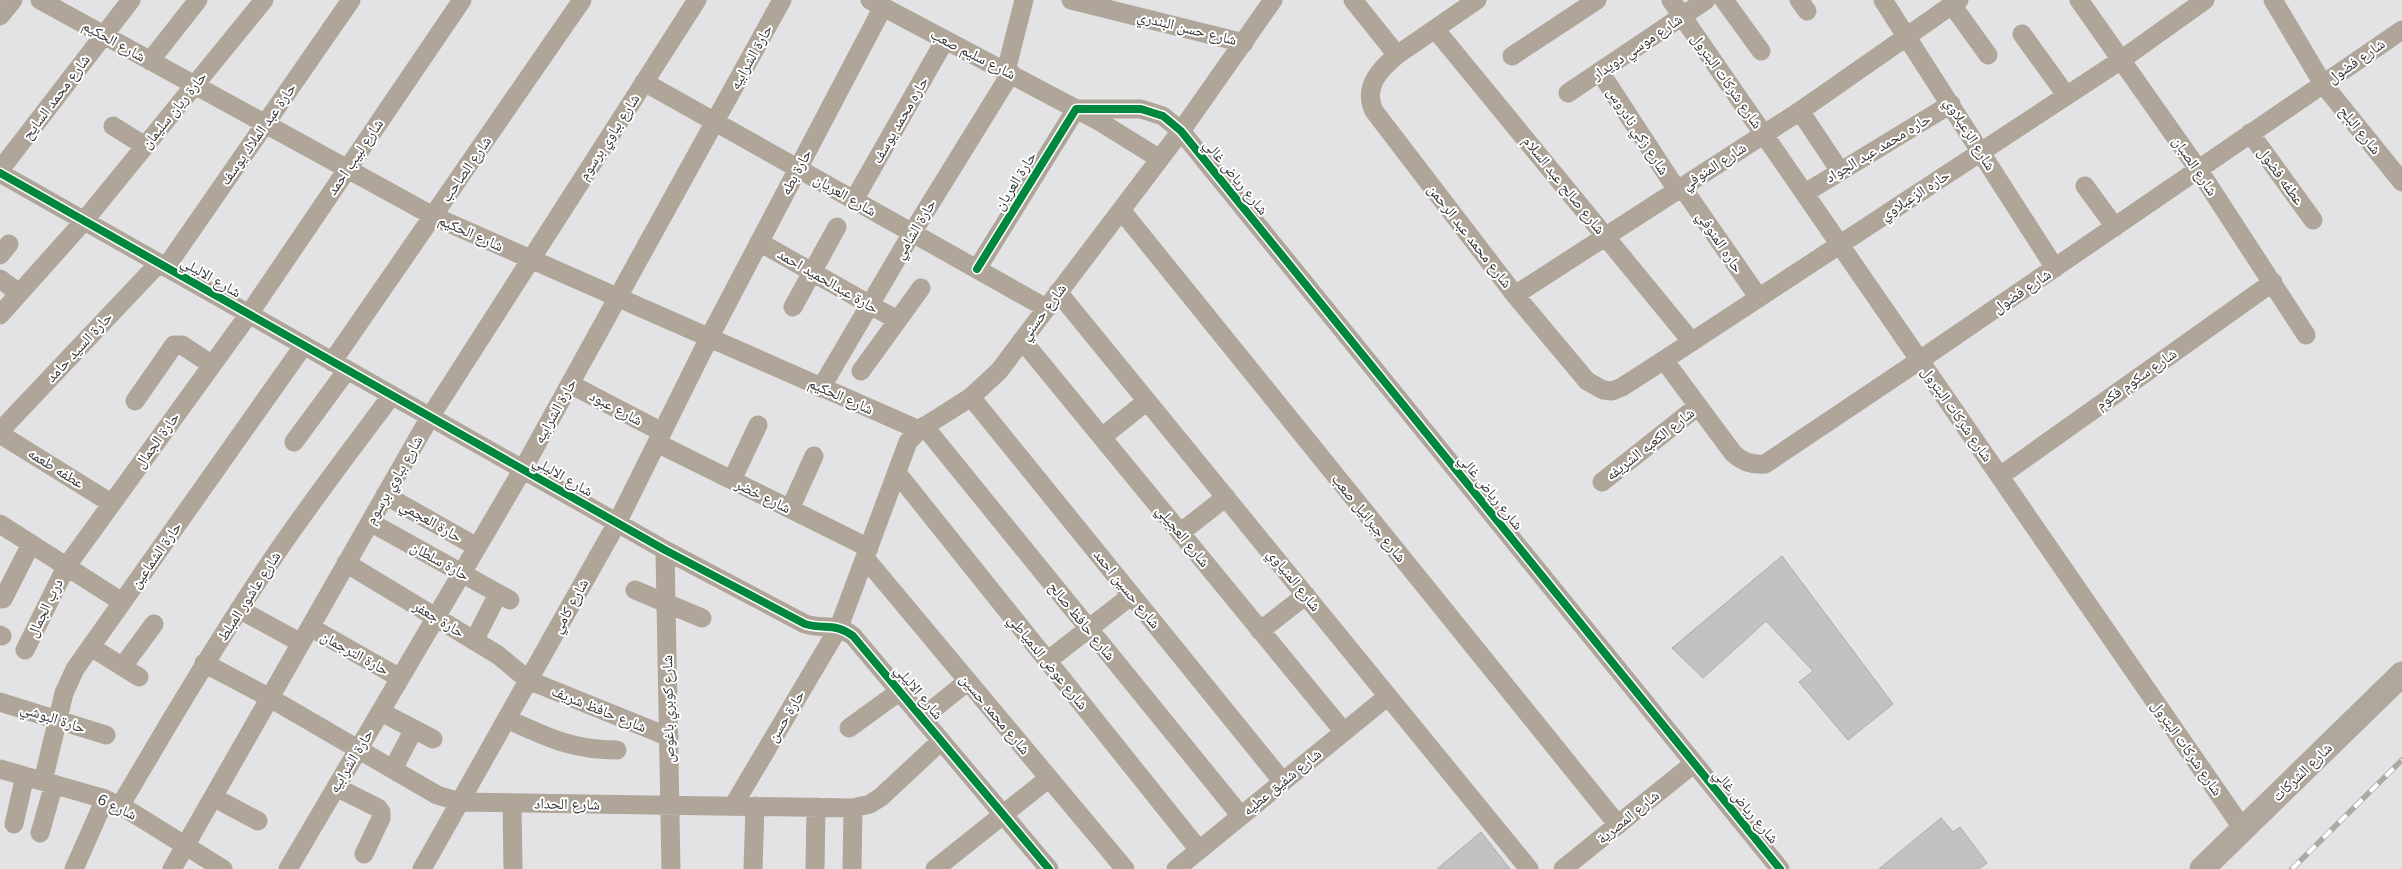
<svg xmlns="http://www.w3.org/2000/svg" width="2402" height="869" viewBox="0 0 2402 869" font-family="'Nunito Sans','Noto Naskh Arabic',sans-serif">
<rect width="100%" height="100%" fill="#e3e3e5"/>
<path fill="#c2c1c3" stroke="#acabad" d="M 1782,556 L 1893,704 L 1848,740 L 1799,682 L 1813,671 L 1766,621 L 1703,678 L 1672,648 Z
M 1941,818 L 1953,832 L 1960,827 L 1987,863 L 1979,869 L 1879,869 Z
M 1481,832 L 1510,869 L 1437,869 Z"/>
<g fill="none" stroke-linecap="round" stroke-linejoin="round">
<path stroke="#afa598" stroke-width="19" d="M 40,0 L 433,216 L 919,430
M 870,0 L 1097,120 L 1160,159
M 1071,0 L 1244,43
M 1353,0 L 1397,55 L 1477,0
M 1671,0 L 2243,829
M 1724,0 L 1761,51
M 1799,0 L 1807,11
M 1883,0 L 2055,268
M 2079,0 L 2198,169 L 2306,335
M 2273,0 L 2323,84 L 2402,182
M 1952,5 L 1988,55
M 0,16 L 13,0
M 1435,29 L 1692,342
M 2022,34 L 2066,95
M 1397,55 C 1379,70 1363,87 1374,111 L 1515,295 L 1587,381 L 1603,390 L 1612,391 L 1622,387 L 1664,360 L 2121,60 L 2205,0
M 1512,56 L 1597,0
M 150,61 L 198,0
M 1006,71 L 1024,0
M 1600,72 L 1677,190
M 644,82 L 1046,308
M 1568,93 L 1706,0
M 1800,111 L 1840,171
M 113,126 L 145,146
M 2250,133 L 2313,220
M 0,170 L 131,0
M 0,173 L 665,550 L 805,624 C 824,630 835,622 853,636 L 1049,869
M 2085,186 L 2115,227
M 1682,187 L 1759,298
M 1805,193 L 1951,104
M 854,200 L 945,40
M 1121,210 L 1618,825
M 759,242 L 897,320
M 0,255 L 9,244
M 166,267 L 351,0
M 977,269 L 1076,109 L 1141,109 L 1163,116 L 1181,131 L 1780,869
M 0,279 L 19,293
M 1058,292 L 1529,869
M 1515,295 L 1800,111 L 1959,0
M 793,307 L 837,227
M 0,315 L 84,221 L 264,0
M 1022,340 L 1344,732
M 1664,360 L 1733,453 C 1743,462 1751,465 1765,464 L 1920,360 L 2402,30
M 332,362 L 582,0
M 861,371 L 921,288
M 570,384 L 662,432
M 821,388 L 912,233 L 1011,73
M 971,397 L 1283,782
M 135,401 L 174,345 L 182,345 L 212,365
M 924,426 L 1241,816
M 0,431 L 159,263
M 0,434 L 111,503
M 1102,437 L 1147,401
M 294,442 L 347,370
M 657,443 L 869,548
M 897,473 L 1199,850
M 2000,476 L 2273,282
M 732,480 L 758,425
M 1602,482 L 1698,406
M 385,495 L 477,547
M 790,509 L 814,456
M 370,522 L 510,600
M 0,524 L 122,602
M 1180,533 L 1226,497
M 665,550 L 671,869
M 865,558 L 1125,869
M 346,563 L 498,655 L 528,680 L 669,737
M 635,590 L 702,618
M 3,599 L 31,544
M 239,609 L 301,643
M 310,627 L 400,678
M 1260,631 L 1306,595
M 0,635 L 2,636
M 474,641 L 498,594
M 91,647 L 139,677
M 25,650 L 66,567 L 249,314 L 462,0
M 1047,661 L 1132,595
M 204,663 L 270,698 L 437,795 L 460,802 L 853,808 L 870,804 L 881,797 L 941,741
M 123,666 L 154,624
M 0,702 L 106,735
M 381,712 L 433,739
M 922,718 L 968,681
M 507,719 C 547,737 571,750 617,750
M 849,728 L 900,691
M 0,769 L 105,799 L 128,810 L 223,869
M 393,769 L 414,729
M 43,781 L 64,693 L 75,669 L 304,345
M 336,787 L 378,808 L 381,812 L 381,818 L 364,854
M 213,797 L 258,821
M 512,803 L 513,869
M 120,806 C 166,728 212,650 263,573 C 303,512 348,454 392,395
M 733,806 L 839,627 L 908,442 L 919,430 L 971,397 L 999,371 L 1181,131 L 1273,0
M 14,824 L 25,776
M 40,833 L 54,784
M 74,869 L 105,799
M 172,869 L 430,417 L 697,0
M 288,869 L 523,469 L 782,0
M 422,869 L 617,523 L 709,338 L 883,7
M 753,869 L 755,806
M 815,869 L 816,807
M 852,869 L 853,808
M 935,869 L 1049,778
M 1176,869 L 1388,696
M 1563,869 L 1693,764"/>
<path stroke="#afa79c" stroke-width="25" d="M 2202,869 L 2402,674"/>
<defs>
<path id="rail" d="M 2292,869 L 2402,760"/>
</defs>
<use href="#rail" stroke="#ada8a3" stroke-width="5.5"/>
<use href="#rail" stroke="#fff" stroke-width="4" stroke-dasharray="11" stroke-linecap="butt"/>
<defs>
<path id="cycleway" d="M 0,173 L 665,550 L 805,624 C 824,630 835,622 853,636 L 1049,869
M 977,269 L 1076,109 L 1141,109 L 1163,116 L 1181,131 L 1780,869"/>
</defs>
<use href="#cycleway" stroke="#fff" stroke-width="11"/>
<use href="#cycleway" stroke="#00873e" stroke-width="8"/>
</g>
<g text-anchor="middle" stroke-width="4" stroke-linejoin="round" paint-order="stroke">
<g font-size="15" fill="#343436" stroke="#fff">
<text transform="translate(1187 28) rotate(14)" y="5">شارع حسن البندري</text>
<text transform="translate(114 41) rotate(29)" y="5">شارع الحكيم</text>
<text transform="translate(1637 47) rotate(-34)" y="5">شارع موسي دويدار</text>
<text transform="translate(973 54) rotate(27)" y="5">شارع سليم صعب</text>
<text transform="translate(751 57) rotate(-61)" y="5">حارة الشرابيه</text>
<text transform="translate(2356 61) rotate(-35)" y="5">شارع فضول</text>
<text transform="translate(1727 81) rotate(55)" y="5">شارع شركات البترول</text>
<text transform="translate(56 97) rotate(-53)" y="5">شارع محمد السايح</text>
<text transform="translate(174 110) rotate(-51)" y="5">حارة ريان سليمان</text>
<text transform="translate(900 120) rotate(-60)" y="5">حاره محمد يوسف</text>
<text transform="translate(2360 130) rotate(51)" y="5">شارع البلح</text>
<text transform="translate(1638 131) rotate(57)" y="5">شارع زكي نادروس</text>
<text transform="translate(258 134) rotate(-55)" y="5">حارة عبد الملاك يوسف</text>
<text transform="translate(1970 134) rotate(58)" y="5">شارع الزعبلاوي</text>
<text transform="translate(609 137) rotate(-57)" y="5">شارع بباوي برسوم</text>
<text transform="translate(1878 148) rotate(-31)" y="5">حاره محمد عبد الجواد</text>
<text transform="translate(355 157) rotate(-56)" y="5">شارع لبيب احمد</text>
<text transform="translate(1714 166) rotate(-33)" y="5">شارع المنوفي</text>
<text transform="translate(2195 166) rotate(56)" y="5">شارع الصبان</text>
<text transform="translate(466 169) rotate(-55)" y="5">شارع الصاحب</text>
<text transform="translate(796 172) rotate(-62)" y="5">حارة بطه</text>
<text transform="translate(2281 176) rotate(54)" y="5">عطفه فضول</text>
<text transform="translate(1236 177) rotate(51)" y="5">شارع رياض غالي</text>
<text transform="translate(1015 181) rotate(-58)" y="5">حارة العريان</text>
<text transform="translate(1564 185) rotate(51)" y="5">شارع صالح عبد السلام</text>
<text transform="translate(845 195) rotate(30)" y="5">شارع العريان</text>
<text transform="translate(1915 195) rotate(-33)" y="5">حاره الزعبلاوي</text>
<text transform="translate(915 229) rotate(-59)" y="5">حارة الشامي</text>
<text transform="translate(471 233) rotate(24)" y="5">شارع الحكيم</text>
<text transform="translate(1470 236) rotate(52)" y="5">شارع محمد عبد الرحمن</text>
<text transform="translate(1720 242) rotate(56)" y="5">حاره المنوفي</text>
<text transform="translate(211 277) rotate(30)" y="5">شارع الاليلي</text>
<text transform="translate(828 281) rotate(30)" y="5">حارة عبدالحميد احمد</text>
<text transform="translate(2022 291) rotate(-34)" y="5">شارع فضول</text>
<text transform="translate(1043 312) rotate(-53)" y="5">شارع حسني</text>
<text transform="translate(79 347) rotate(-47)" y="5">حارة السيد حامد</text>
<text transform="translate(2136 379) rotate(-35)" y="5">شارع سكوم فكوم</text>
<text transform="translate(841 396) rotate(24)" y="5">شارع الحكيم</text>
<text transform="translate(616 408) rotate(28)" y="5">شارع عبود</text>
<text transform="translate(555 411) rotate(-61)" y="5">حارة الشرابيه</text>
<text transform="translate(1957 414) rotate(55)" y="5">شارع شركات البترول</text>
<text transform="translate(157 440) rotate(-54)" y="5">حارة الجمال</text>
<text transform="translate(1650 444) rotate(-38)" y="5">شارع الكعبه الشريفه</text>
<text transform="translate(56 468) rotate(32)" y="5">عطفه طعمه</text>
<text transform="translate(563 476) rotate(30)" y="5">شارع الاليلي</text>
<text transform="translate(394 480) rotate(-60)" y="5">شارع بباوي برسوم</text>
<text transform="translate(1491 492) rotate(51)" y="5">شارع رياض غالي</text>
<text transform="translate(763 496) rotate(26)" y="5">شارع خضر</text>
<text transform="translate(1369 518) rotate(51)" y="5">شارع جبرائيل صعب</text>
<text transform="translate(431 521) rotate(30)" y="5">حارة العجمي</text>
<text transform="translate(1183 536) rotate(51)" y="5">شارع العجيلي</text>
<text transform="translate(156 555) rotate(-55)" y="5">حارة الشماعين</text>
<text transform="translate(440 561) rotate(29)" y="5">حارة سلطان</text>
<text transform="translate(1294 580) rotate(51)" y="5">شارع المنياوي</text>
<text transform="translate(1127 589) rotate(51)" y="5">شارع حسين احمد</text>
<text transform="translate(249 596) rotate(-57)" y="5">شارع عاشور المبلط</text>
<text transform="translate(570 606) rotate(-61)" y="5">شارع كامي</text>
<text transform="translate(45 608) rotate(-64)" y="5">درب الجمال</text>
<text transform="translate(439 619) rotate(31)" y="5">حارة جعفر</text>
<text transform="translate(1082 621) rotate(51)" y="5">شارع حافظ صالح</text>
<text transform="translate(355 653) rotate(29)" y="5">حارة الترجمان</text>
<text transform="translate(1048 662) rotate(51)" y="5">شارع عوض الدمياطي</text>
<text transform="translate(919 692) rotate(50)" y="5">شارع الاليلي</text>
<text transform="translate(599 709) rotate(22)" y="5">شارع حافظ شريف</text>
<text transform="translate(668 709) rotate(-91)" y="5">شارع كوبري باغوص</text>
<text transform="translate(995 714) rotate(50)" y="5">شارع محمد حسين</text>
<text transform="translate(786 716) rotate(-59)" y="5">حارة حسن</text>
<text transform="translate(53 718) rotate(18)" y="5">حارة البوشي</text>
<text transform="translate(2187 748) rotate(55)" y="5">شارع شركات البترول</text>
<text transform="translate(351 761) rotate(-59)" y="5">حارة الشرابيه</text>
<text transform="translate(2302 772) rotate(-44)" y="5">شارع الشركات</text>
<text transform="translate(1282 782) rotate(-39)" y="5">شارع شفيق عطيه</text>
<text transform="translate(567 804) rotate(1)" y="5">شارع الحداد</text>
<text transform="translate(1746 806) rotate(50)" y="5">شارع رياض غالي</text>
<text transform="translate(117 807) rotate(25)" y="5">شارع 6</text>
<text transform="translate(1628 817) rotate(-39)" y="5">شارع المصرية</text>
</g>
</g>
</svg>
